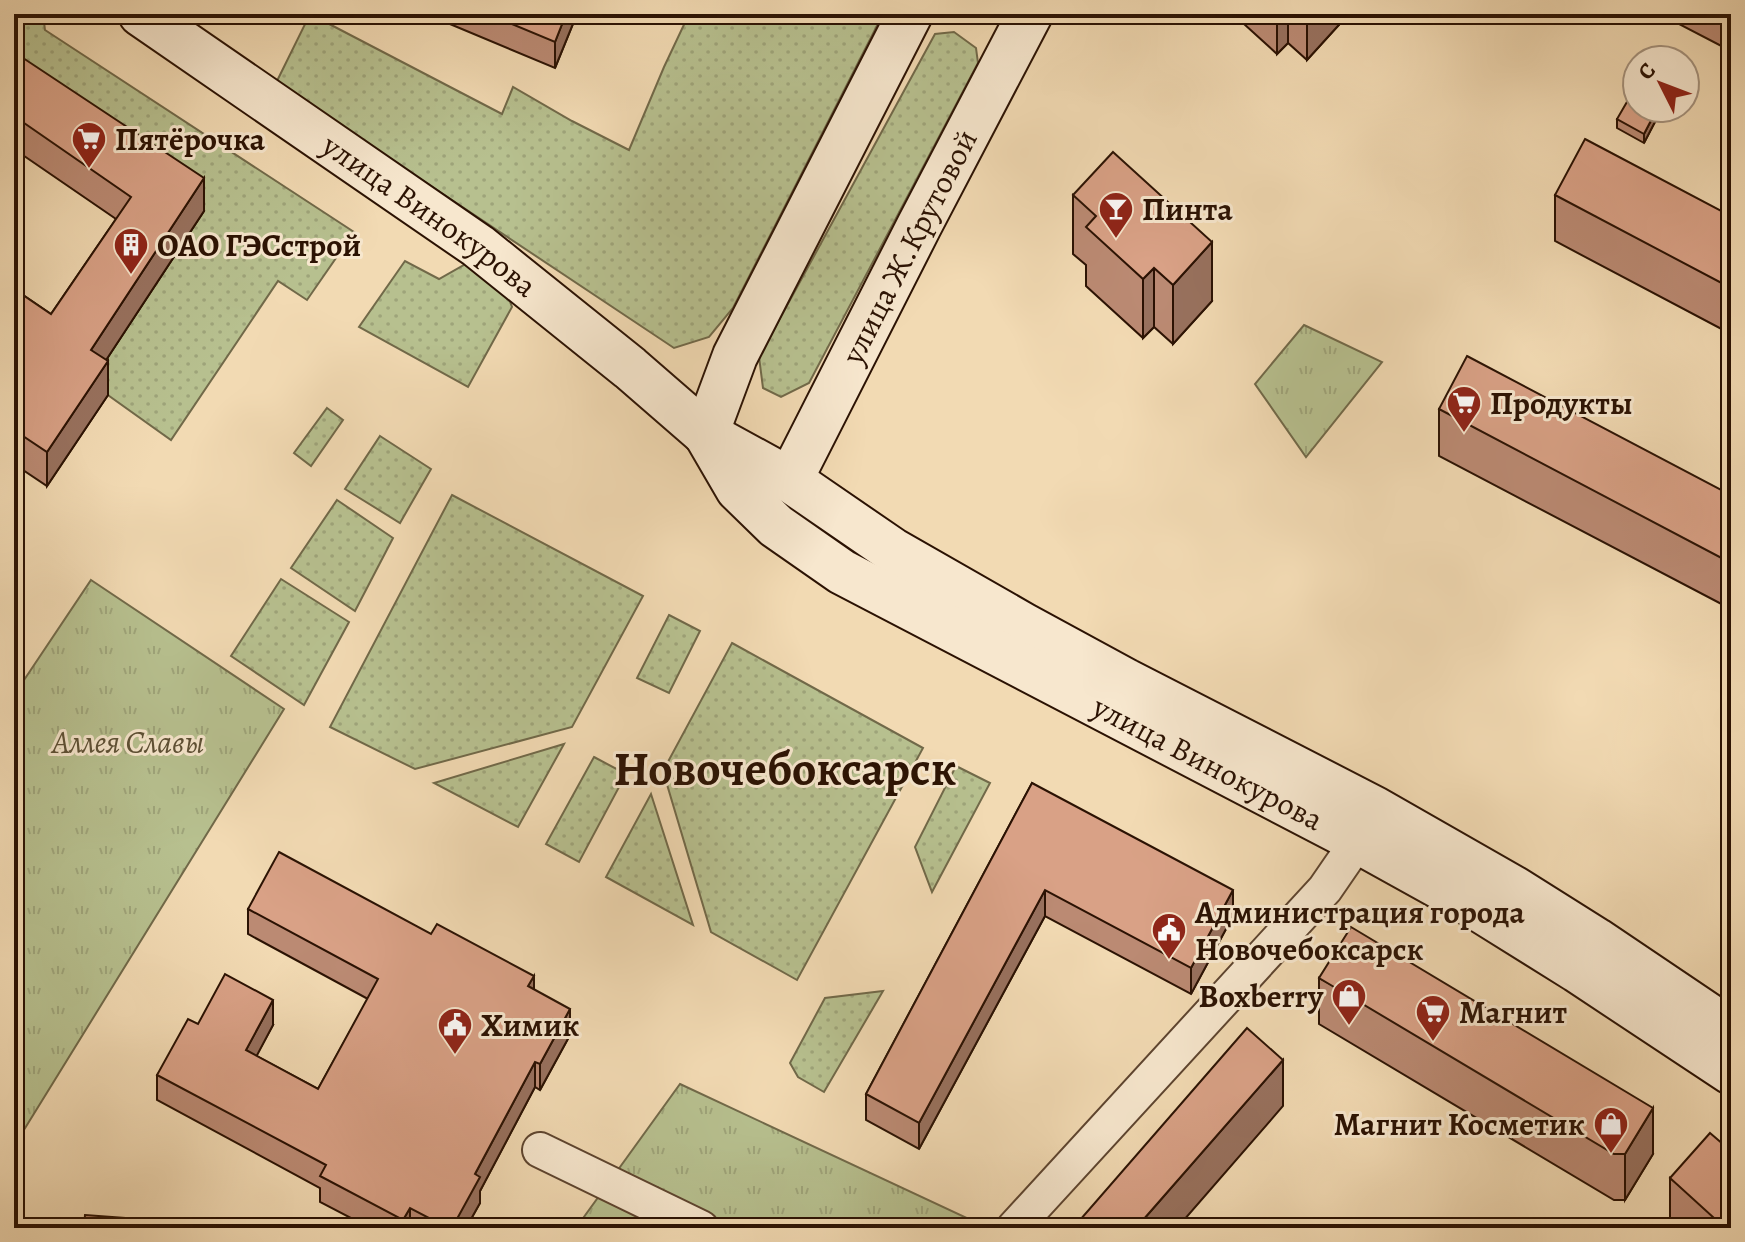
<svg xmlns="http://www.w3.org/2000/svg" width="1745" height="1242" viewBox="0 0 1745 1242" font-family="Alegreya,serif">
<defs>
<pattern id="grass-dots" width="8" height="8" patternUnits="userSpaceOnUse" patternTransform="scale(2)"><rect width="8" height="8" fill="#b7c08f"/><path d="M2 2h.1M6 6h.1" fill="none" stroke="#9ea47a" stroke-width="1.8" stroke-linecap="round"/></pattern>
<pattern id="park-tufts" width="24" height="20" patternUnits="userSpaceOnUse" patternTransform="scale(2)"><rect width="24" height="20" fill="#b7c08f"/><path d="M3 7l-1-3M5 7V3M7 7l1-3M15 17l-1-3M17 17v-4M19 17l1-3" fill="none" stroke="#9ea47a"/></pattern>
</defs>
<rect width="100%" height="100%" fill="#f2dab3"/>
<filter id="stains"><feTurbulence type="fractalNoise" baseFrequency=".0025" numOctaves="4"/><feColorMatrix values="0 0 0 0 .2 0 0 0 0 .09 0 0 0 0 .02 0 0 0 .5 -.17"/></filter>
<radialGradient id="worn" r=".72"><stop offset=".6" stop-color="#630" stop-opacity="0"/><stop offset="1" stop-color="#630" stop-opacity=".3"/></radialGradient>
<path fill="url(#grass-dots)" stroke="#716949" stroke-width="2" d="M 14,14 L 43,14 L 45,30 L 354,232 L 307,300 L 278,281 L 171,440 L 91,383 L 204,211 L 14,85 Z
M 310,14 L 502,114 L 513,87 L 572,121 L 629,150 L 664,67 L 689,14 L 883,14 L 733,308 L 709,337 L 674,348 L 276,83 Z
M 954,32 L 976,48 L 978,63 L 809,383 L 781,397 L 763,388 L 759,357 L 935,34 Z
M 478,257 L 500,274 L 512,307 L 468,387 L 359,327 L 405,261 L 439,279 Z
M 327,408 L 343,420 L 311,466 L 294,453 Z
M 380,436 L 431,469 L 400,523 L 345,489 Z
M 452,495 L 643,596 L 572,727 L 415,769 L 330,727 Z
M 337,500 L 393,538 L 355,611 L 291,568 Z
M 281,579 L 349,622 L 304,705 L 231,656 Z
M 669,615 L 700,631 L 669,693 L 637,678 Z
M 732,643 L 923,748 L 797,980 L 711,932 L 663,771 Z
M 564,744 L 518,827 L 434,783 Z
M 594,757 L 626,774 L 579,862 L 546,844 Z
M 956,766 L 990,783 L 932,892 L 915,847 Z
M 651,794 L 693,925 L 606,877 Z
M 883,991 L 824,1092 L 798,1077 L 790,1063 L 825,998 Z"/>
<path fill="url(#park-tufts)" stroke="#716949" stroke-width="2" d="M 1304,325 L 1382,362 L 1306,457 L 1255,384 Z
M 91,580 L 284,709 L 14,1146 L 14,695 Z
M 680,1084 L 984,1226 L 982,1228 L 576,1228 Z"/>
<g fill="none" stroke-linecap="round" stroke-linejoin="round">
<defs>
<path id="street" d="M 540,1150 L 701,1228
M 1014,1228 L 1325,889 L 1358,841"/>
<g id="secondary">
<path id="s1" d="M 141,14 L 478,246 L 630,368 L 706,434 L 790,480 L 892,550 L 1023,625 L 1126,681 L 1375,809 L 1515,889 L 1596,940 L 1731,1031"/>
<path id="s2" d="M 706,434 L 738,489 L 776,526 L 842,572 L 1358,841 L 1468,902 L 1577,970 L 1731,1072"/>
<path d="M 706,434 L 735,356 L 910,14"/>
<path id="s3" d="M 790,480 L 919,226 L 1030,14"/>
</g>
</defs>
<use href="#street" stroke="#5d442f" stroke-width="38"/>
<use href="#secondary" stroke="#2b1203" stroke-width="48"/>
<use href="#street" stroke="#f7e7ce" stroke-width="34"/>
<use href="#secondary" stroke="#f7e7ce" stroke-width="44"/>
</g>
<path fill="#bb8a73" stroke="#2b1203" stroke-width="2" d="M 426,14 L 577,14 L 555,68 Z
M 1233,14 L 1346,14 L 1346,17 L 1307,60 L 1288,43 L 1277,54 Z
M 1675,14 L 1731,14 L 1731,51 L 1675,22 Z
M 14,52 L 204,211 L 106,360 L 108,395 L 47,486 L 14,464 L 14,289 L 51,314 L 116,219 L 14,149 Z
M 1657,118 L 1644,143 L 1617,128 L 1617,119 Z
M 1073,195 L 1212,301 L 1173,344 L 1154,327 L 1143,338 L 1086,286 L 1086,265 L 1073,254 Z
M 1555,195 L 1731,216 L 1731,334 L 1555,241 Z
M 1439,409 L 1731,495 L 1731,609 L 1439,456 Z
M 1032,783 L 1233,916 L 1191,994 L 1045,916 L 919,1149 L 866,1120 L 866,1094 Z
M 248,909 L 534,989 L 570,1035 L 540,1090 L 535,1087 L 480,1191 L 480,1203 L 466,1228 L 370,1228 L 320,1202 L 320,1188 L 157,1100 L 157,1075 L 198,1024 L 273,1025 L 256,1056 L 318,1089 L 368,999 L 248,934 Z
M 1319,978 L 1653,1154 L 1625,1200 L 1614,1200 L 1319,1024 Z
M 1670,1178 L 1731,1228 L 1674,1228 L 1670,1224 Z"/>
<path fill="#98715e" stroke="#2b1203" stroke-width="2" d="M 566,14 L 577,14 L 555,68 L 555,42 Z
M 1277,14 L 1288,14 L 1288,43 L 1277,54 Z
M 1307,14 L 1346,14 L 1346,17 L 1307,60 Z
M 1657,109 L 1657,118 L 1644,143 L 1644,134 Z
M 204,178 L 204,211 L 91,383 L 91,350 Z
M 1212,242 L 1212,301 L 1173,344 L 1173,285 Z
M 1154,268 L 1154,327 L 1143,338 L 1143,279 Z
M 108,361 L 108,395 L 47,486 L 47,452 Z
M 16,523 L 16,576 L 14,579 L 14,526 Z
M 1045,890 L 1045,916 L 919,1149 L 919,1123 Z
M 1233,890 L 1233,916 L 1191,994 L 1191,968 Z
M 534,976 L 534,1002 L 528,986 Z
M 273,1000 L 273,1025 L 246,1076 L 246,1050 Z
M 570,1009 L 570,1035 L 540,1090 L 540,1064 Z
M 1283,1060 L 1283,1106 L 1177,1228 L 1136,1228 Z
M 535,1062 L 535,1087 L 480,1191 L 480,1203 L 466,1228 L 452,1228 L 475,1174 Z
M 1653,1108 L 1653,1154 L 1625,1200 L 1625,1154 Z
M 410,1208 L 410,1228 L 403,1228 L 403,1220 Z"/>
<path fill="#d9a186" stroke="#2b1203" stroke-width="2" d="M 488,14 L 566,14 L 555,42 Z
M 14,52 L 204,178 L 91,350 L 108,361 L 47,452 L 14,430 L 14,289 L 51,314 L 131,197 L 14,116 Z
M 1631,95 L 1637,99 L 1637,108 L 1655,108 L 1657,109 L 1644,134 L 1617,119 Z
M 1585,139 L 1731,216 L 1731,288 L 1555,195 Z
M 1113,152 L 1212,242 L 1173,285 L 1154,268 L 1143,279 L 1086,227 L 1096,216 L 1073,195 Z
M 1467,356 L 1731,495 L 1731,563 L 1439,409 Z
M 1032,783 L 1233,890 L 1191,968 L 1045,890 L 919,1123 L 866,1094 Z
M 279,852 L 431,934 L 437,924 L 534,976 L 528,986 L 570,1009 L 540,1064 L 535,1062 L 475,1174 L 480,1177 L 452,1228 L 448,1228 L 410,1208 L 403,1220 L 320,1176 L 326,1165 L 157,1075 L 188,1019 L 198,1024 L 225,974 L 273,1000 L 246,1050 L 318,1089 L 378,979 L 248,909 Z
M 1351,927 L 1653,1108 L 1625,1154 L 1614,1154 L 1319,978 Z
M 1247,1028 L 1283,1060 L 1136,1228 L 1073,1228 Z
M 1710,1133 L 1731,1151 L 1731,1228 L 1725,1228 L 1670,1178 Z
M 85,1215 L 233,1226 L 233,1228 L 84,1228 Z"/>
<defs>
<symbol id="supermarket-pin" viewBox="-11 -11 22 30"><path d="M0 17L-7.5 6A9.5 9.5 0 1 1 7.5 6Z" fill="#8f2418" stroke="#f7e7ce"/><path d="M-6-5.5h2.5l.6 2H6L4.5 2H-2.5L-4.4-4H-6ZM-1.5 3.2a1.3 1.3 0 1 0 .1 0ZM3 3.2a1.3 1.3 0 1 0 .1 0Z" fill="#fff"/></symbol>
<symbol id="bar-pin" viewBox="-11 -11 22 30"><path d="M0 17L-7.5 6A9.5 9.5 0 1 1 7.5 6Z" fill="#8f2418" stroke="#f7e7ce"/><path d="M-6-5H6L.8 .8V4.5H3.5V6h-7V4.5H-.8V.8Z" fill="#fff"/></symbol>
<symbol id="building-pin" viewBox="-11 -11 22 30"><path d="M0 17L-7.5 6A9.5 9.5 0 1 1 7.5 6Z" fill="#8f2418" stroke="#f7e7ce"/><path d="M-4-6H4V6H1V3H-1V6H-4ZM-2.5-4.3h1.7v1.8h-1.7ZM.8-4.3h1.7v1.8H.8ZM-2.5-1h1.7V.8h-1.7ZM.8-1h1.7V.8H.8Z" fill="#fff"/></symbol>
<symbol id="civic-pin" viewBox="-11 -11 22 30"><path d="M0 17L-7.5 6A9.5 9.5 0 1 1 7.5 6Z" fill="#8f2418" stroke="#f7e7ce"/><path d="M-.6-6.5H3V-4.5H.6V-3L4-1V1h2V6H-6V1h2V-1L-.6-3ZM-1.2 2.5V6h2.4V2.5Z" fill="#fff"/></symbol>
<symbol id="shop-pin" viewBox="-11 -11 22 30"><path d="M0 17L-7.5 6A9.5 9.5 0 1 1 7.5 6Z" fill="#8f2418" stroke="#f7e7ce"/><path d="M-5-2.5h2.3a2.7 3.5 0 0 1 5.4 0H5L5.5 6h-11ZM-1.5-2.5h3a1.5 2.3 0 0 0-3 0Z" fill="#fff"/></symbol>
</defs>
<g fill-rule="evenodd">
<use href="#supermarket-pin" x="69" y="119" width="40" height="54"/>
<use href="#bar-pin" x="1096" y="189" width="40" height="54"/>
<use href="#building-pin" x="111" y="225" width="40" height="54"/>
<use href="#supermarket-pin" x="1444" y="383" width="40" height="54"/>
<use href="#civic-pin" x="1149" y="910" width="40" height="54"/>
<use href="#shop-pin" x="1329" y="976" width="40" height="54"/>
<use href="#supermarket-pin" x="1413" y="992" width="40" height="54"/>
<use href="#civic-pin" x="435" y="1005" width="40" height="54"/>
<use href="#shop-pin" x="1591" y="1104" width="40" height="54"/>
</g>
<g text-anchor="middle" stroke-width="6" stroke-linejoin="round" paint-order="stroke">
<g font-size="32" font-weight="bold" fill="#2b1203" stroke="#f7e7ce" text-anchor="start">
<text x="115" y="150">Пятёрочка</text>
<text x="1142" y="220">Пинта</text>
<text x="157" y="256">ОАО ГЭСстрой</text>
<text x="1490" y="414">Продукты</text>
<text x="1195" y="923">Администрация города<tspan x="1195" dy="37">Новочебоксарск</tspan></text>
<text x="1323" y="1007" text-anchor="end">Boxberry</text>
<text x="1459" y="1023">Магнит</text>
<text x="481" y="1036">Химик</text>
<text x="1585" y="1135" text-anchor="end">Магнит Косметик</text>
</g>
<g font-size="32" fill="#2b1203" stroke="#f7e7ce">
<text dy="11" stroke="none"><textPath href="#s1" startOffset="352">улица Винокурова</textPath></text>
<text dy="11" stroke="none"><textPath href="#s3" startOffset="262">улица Ж.Крутовой</textPath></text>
<text dy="11" stroke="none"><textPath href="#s2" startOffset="610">улица Винокурова</textPath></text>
</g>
<g font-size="32" font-style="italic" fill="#5c4f34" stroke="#f7e7ce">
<text x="128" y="753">Аллея Славы</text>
</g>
<g font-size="48" font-weight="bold" fill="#2b1203" stroke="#f7e7ce">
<text x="785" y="785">Новочебоксарск</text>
</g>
</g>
<rect width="1745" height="1242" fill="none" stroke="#f2dab3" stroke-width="48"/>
<rect x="16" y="16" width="1713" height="1210" fill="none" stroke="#2b1203" stroke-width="4"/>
<rect x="24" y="24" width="1697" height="1194" fill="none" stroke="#2b1203" stroke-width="2"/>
<g transform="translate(1661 84) rotate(312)"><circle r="38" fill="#f7e7ce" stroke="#a5927d" stroke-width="2"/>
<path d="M0-6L14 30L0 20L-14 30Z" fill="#8f2418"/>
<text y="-12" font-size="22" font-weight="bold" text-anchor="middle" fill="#2b1203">С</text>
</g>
<rect width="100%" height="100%" filter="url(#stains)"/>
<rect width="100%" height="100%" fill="url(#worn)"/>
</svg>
